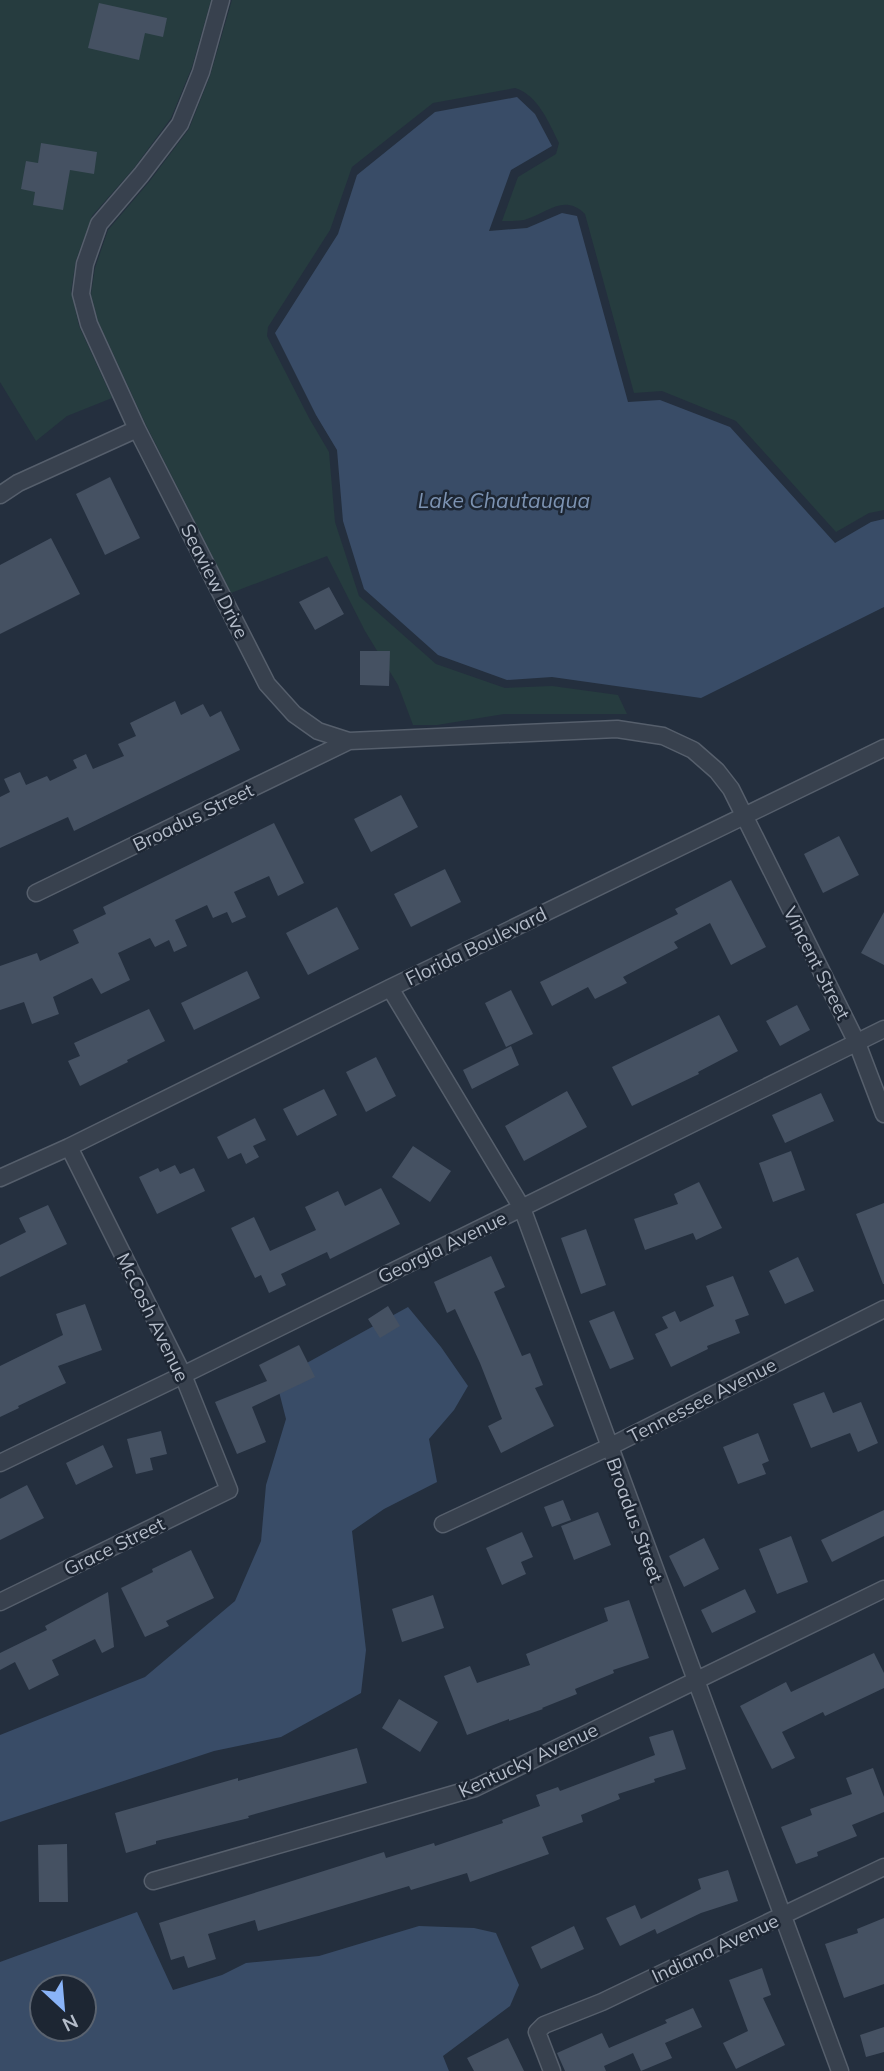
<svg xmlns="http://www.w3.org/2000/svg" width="884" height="2071" viewBox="0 0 884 2071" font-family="Mulish,sans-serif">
<rect width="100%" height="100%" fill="#242f3e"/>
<path fill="#263c3f" d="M 0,0 L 211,0 L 192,67 L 171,118 L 134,168 L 92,216 L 76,260 L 71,291 L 79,326 L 112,398 L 67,416 L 36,441 L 0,382 Z
M 232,0 L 884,0 L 884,510 L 869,513 L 836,532 L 736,421 L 662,391 L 634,393 L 585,214 C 563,193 547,214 524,220 C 517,221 509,221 502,221 L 518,177 L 556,154 L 559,143 C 549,123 538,95 515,88 L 433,103 L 352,167 L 330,230 L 268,327 L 267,336 L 309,418 L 329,452 L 335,522 L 359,596 L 436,664 L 505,688 L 552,686 L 618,695 L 627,714 L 504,714 L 437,725 L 413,725 L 398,685 L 365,631 L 327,556 L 231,593 L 146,425 L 98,321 L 91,294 L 95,268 L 108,230 L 149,182 L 189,129 L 210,76 Z"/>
<path fill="#394c67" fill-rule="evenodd" d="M 517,97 L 535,114 L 552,146 L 511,170 L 489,231 L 527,228 L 562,213 L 577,216 L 628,402 L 660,400 L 730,427 L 835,543 L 871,522 L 884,519 L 884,607 L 701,698 L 552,677 L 507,680 L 438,655 L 364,589 L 343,521 L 337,450 L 316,415 L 275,333 L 338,234 L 357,175 L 435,112 Z
M 408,1307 L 441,1347 L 468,1386 L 454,1410 L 429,1439 L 437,1482 L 384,1509 L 352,1531 L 366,1650 L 361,1693 L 281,1737 L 214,1751 L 0,1822 L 0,1735 L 145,1677 L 235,1601 L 261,1541 L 266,1485 L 286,1419 L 276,1380 Z
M 137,1912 L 173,1990 L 222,1975 L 246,1963 L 319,1956 L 419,1926 L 474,1928 L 496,1933 L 519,1985 L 510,2006 L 443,2056 L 449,2071 L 0,2071 L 0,1962 ZM 42,1987 L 84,1987 L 84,2029 L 42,2029 Z"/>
<path fill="#455162" d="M 99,3 L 167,18 L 163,37 L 145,33 L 139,60 L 88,48 Z
M 41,143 L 97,152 L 94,174 L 70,170 L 63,210 L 33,205 L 35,192 L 21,189 L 26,161 L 38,163 Z
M 110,477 L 140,538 L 105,555 L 76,494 Z
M 51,538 L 80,594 L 0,634 L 0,565 Z
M 329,587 L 344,614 L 315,630 L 299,602 Z
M 360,651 L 390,651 L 389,686 L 360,685 Z
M 175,701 L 181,715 L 203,704 L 210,717 L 221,711 L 240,750 L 74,831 L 68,817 L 0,848 L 0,797 L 10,792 L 4,779 L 20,772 L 26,785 L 47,776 L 50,781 L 77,768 L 73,760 L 86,754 L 93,769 L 124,756 L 118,744 L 136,736 L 130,723 Z
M 401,795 L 418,827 L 371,852 L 354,819 Z
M 274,823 L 304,883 L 278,896 L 269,876 L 234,892 L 246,917 L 232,923 L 227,912 L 213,918 L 207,905 L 175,920 L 187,946 L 174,952 L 169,940 L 155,947 L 150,938 L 118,953 L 130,980 L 101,994 L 92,978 L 53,997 L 59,1014 L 32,1024 L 24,1002 L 0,1010 L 0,966 L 37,953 L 40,961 L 79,943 L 73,930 L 106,914 L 103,907 Z
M 839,836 L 859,875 L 823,893 L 804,854 Z
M 445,869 L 461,902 L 411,927 L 394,894 Z
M 731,880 L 766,947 L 731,965 L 710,923 L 674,942 L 678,948 L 623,977 L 627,983 L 595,999 L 588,987 L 552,1006 L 540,982 L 678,914 L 675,909 Z
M 337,907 L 359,949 L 308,975 L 286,933 Z
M 884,912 L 884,965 L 861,953 Z
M 247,971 L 260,998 L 194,1030 L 181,1003 Z
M 511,990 L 533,1034 L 506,1047 L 485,1003 Z
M 797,1005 L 810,1030 L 780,1046 L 766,1021 Z
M 149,1009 L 165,1041 L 127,1060 L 128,1062 L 80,1086 L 68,1061 L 80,1056 L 74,1043 Z
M 719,1015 L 738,1051 L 698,1072 L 699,1074 L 632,1106 L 612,1067 Z
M 511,1046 L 519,1065 L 472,1089 L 463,1070 Z
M 376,1057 L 396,1096 L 366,1112 L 346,1072 Z
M 324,1089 L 337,1115 L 297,1136 L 283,1109 Z
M 567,1091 L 587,1127 L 524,1161 L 505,1126 Z
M 821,1093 L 834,1121 L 785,1143 L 772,1115 Z
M 255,1118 L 266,1140 L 253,1146 L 259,1157 L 246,1164 L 241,1153 L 228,1159 L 217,1137 Z
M 413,1146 L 451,1171 L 430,1202 L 392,1177 Z
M 791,1151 L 805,1190 L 773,1202 L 759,1163 Z
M 175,1165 L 180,1174 L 194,1168 L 205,1191 L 157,1214 L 139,1177 L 158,1168 L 160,1172 Z
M 699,1182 L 722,1228 L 696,1240 L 693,1233 L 645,1250 L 634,1219 L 678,1204 L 674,1194 Z
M 381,1188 L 400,1224 L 330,1259 L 327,1252 L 281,1274 L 286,1285 L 269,1293 L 261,1275 L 255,1278 L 231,1228 L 254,1217 L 270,1251 L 316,1230 L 305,1207 L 338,1191 L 345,1206 Z
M 884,1203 L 884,1284 L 883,1284 L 856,1214 Z
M 48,1205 L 67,1244 L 0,1277 L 0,1245 L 26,1232 L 19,1218 Z
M 586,1229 L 606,1285 L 581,1294 L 561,1238 Z
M 491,1256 L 505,1287 L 494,1292 L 522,1356 L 530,1353 L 543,1385 L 535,1388 L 554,1426 L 501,1453 L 488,1426 L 502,1419 L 480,1363 L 455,1309 L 447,1313 L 434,1282 Z
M 798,1257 L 814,1291 L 785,1304 L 769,1271 Z
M 733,1276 L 749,1315 L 735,1320 L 740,1333 L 707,1346 L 708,1349 L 671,1367 L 655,1334 L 668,1328 L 662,1317 L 675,1311 L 680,1322 L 714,1306 L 706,1286 Z
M 85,1304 L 102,1350 L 58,1366 L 66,1383 L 18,1406 L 19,1408 L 0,1417 L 0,1366 L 63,1335 L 56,1314 Z
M 388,1306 L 400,1326 L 380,1338 L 368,1319 Z
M 614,1311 L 634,1359 L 610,1369 L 589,1321 Z
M 299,1345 L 315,1377 L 252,1407 L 266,1442 L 237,1454 L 215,1402 L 267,1381 L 259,1365 Z
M 824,1392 L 833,1413 L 861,1402 L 878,1443 L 858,1452 L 850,1433 L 811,1448 L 793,1404 Z
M 161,1431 L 167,1454 L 150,1458 L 153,1470 L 136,1474 L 127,1439 Z
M 758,1433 L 769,1461 L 762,1464 L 766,1474 L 738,1484 L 723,1447 Z
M 103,1445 L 113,1467 L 76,1485 L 66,1463 Z
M 27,1485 L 44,1518 L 0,1540 L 0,1499 Z
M 563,1500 L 571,1520 L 552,1527 L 544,1507 Z
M 884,1510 L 884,1536 L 832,1562 L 821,1540 Z
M 598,1512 L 611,1545 L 574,1560 L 561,1526 Z
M 522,1532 L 533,1557 L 521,1562 L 526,1574 L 502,1585 L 486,1548 Z
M 791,1536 L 808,1582 L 777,1594 L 759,1549 Z
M 704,1538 L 719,1569 L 684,1587 L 669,1556 Z
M 191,1550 L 214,1598 L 166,1621 L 169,1626 L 145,1637 L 121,1588 L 153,1572 L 152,1569 Z
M 745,1589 L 756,1612 L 712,1633 L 701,1610 Z
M 108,1592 L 114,1647 L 102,1653 L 95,1639 L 52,1660 L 59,1675 L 29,1690 L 15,1662 L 0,1670 L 0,1653 L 47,1630 L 45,1626 Z
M 433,1595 L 444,1628 L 402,1642 L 392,1609 Z
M 629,1600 L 649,1658 L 613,1670 L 614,1673 L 575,1689 L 577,1694 L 542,1708 L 543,1709 L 509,1721 L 509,1719 L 467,1735 L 444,1676 L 470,1666 L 477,1683 L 530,1665 L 526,1654 L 608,1621 L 604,1608 Z
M 874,1653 L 884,1673 L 884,1688 L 825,1716 L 823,1712 L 782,1732 L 795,1758 L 772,1769 L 740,1706 L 786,1682 L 791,1692 Z
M 399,1699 L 438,1722 L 420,1752 L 382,1728 Z
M 673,1730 L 686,1769 L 654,1779 L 655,1782 L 618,1794 L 620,1799 L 581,1815 L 583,1822 L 542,1837 L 549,1854 L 470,1882 L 467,1873 L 411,1890 L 409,1886 L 258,1931 L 255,1920 L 208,1934 L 216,1959 L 188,1968 L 184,1956 L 171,1960 L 159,1923 L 384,1852 L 386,1858 L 434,1843 L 435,1846 L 503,1823 L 502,1820 L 540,1806 L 536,1795 L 558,1787 L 560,1791 L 655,1755 L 649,1737 Z
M 357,1748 L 367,1783 L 248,1816 L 249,1818 L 156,1841 L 156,1844 L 126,1853 L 115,1813 L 238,1778 L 238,1781 Z
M 873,1768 L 884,1797 L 884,1812 L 852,1825 L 857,1836 L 817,1852 L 818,1856 L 796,1864 L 781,1827 L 812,1815 L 810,1809 L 852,1794 L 846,1778 Z
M 67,1844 L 68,1902 L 39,1902 L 38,1845 Z
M 728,1870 L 738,1901 L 701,1913 L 657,1934 L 655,1929 L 620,1946 L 606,1918 L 635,1905 L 641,1919 L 701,1889 L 698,1879 Z
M 884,1918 L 884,1984 L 844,1998 L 825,1944 L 858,1933 L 857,1929 Z
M 574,1926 L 584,1949 L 541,1969 L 531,1947 Z
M 762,1968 L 771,1995 L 763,1998 L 785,2045 L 736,2069 L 723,2043 L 748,2031 L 729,1980 Z
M 693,2008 L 702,2027 L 665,2043 L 672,2058 L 641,2071 L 633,2053 L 604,2066 L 606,2071 L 565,2071 L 557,2053 L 602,2033 L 609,2048 L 667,2023 L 665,2020 Z
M 884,2027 L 884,2052 L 866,2057 L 860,2035 Z
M 508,2038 L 524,2071 L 474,2071 L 467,2058 Z"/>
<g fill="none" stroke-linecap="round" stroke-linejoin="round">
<defs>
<path id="street" d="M 221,0 L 201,72 L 180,124 L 141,175 L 99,224 L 85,264 L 81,294 L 89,324 L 137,429 L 267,684 L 294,714 L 318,731 L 349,741 L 617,729 L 663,736 L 693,750 L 717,771 L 731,789 L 857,1043 L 884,1114
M 0,495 L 18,483 L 137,429
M 36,893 L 349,741
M 390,988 L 522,1208 L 840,2071
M 0,1178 L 69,1147 L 390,988 L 884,748
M 0,1463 L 183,1375 L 884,1029
M 443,1524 L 609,1447 L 884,1309
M 0,1602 L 229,1490 L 183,1375 L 69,1147
M 153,1881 L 475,1788 L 884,1589
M 552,2071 L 537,2032 L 544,2025 L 602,2002 L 884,1867"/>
</defs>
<use href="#street" stroke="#565f6c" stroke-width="19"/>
<use href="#street" stroke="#38414e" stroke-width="16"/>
</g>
<g text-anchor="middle" stroke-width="5" stroke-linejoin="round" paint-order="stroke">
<g font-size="19" fill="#b4bcc9" stroke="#1d2633">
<text transform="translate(215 581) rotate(63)" y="7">Seaview Drive</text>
<text transform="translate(193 817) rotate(-26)" y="7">Broadus Street</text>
<text transform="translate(476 946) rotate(-26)" y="7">Florida Boulevard</text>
<text transform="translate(817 963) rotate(63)" y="7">Vincent Street</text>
<text transform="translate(442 1247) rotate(-26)" y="7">Georgia Avenue</text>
<text transform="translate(153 1317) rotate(64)" y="7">McCosh Avenue</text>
<text transform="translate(702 1400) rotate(-27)" y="7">Tennessee Avenue</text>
<text transform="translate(635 1520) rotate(70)" y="7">Broadus Street</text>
<text transform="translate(114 1546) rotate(-26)" y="7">Grace Street</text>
<text transform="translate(528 1760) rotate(-25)" y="7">Kentucky Avenue</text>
<text transform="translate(715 1948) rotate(-25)" y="7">Indiana Avenue</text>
</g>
<g font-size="21" font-style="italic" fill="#7c92b1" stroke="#1d2633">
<text x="504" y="508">Lake Chautauqua</text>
</g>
</g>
<g transform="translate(63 2008) rotate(154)"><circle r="33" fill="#1d2633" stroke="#59626f" stroke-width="2"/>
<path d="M0-5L12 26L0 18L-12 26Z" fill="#8ab4f8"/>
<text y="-10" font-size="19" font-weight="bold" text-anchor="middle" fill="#b4bcc9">N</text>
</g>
</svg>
